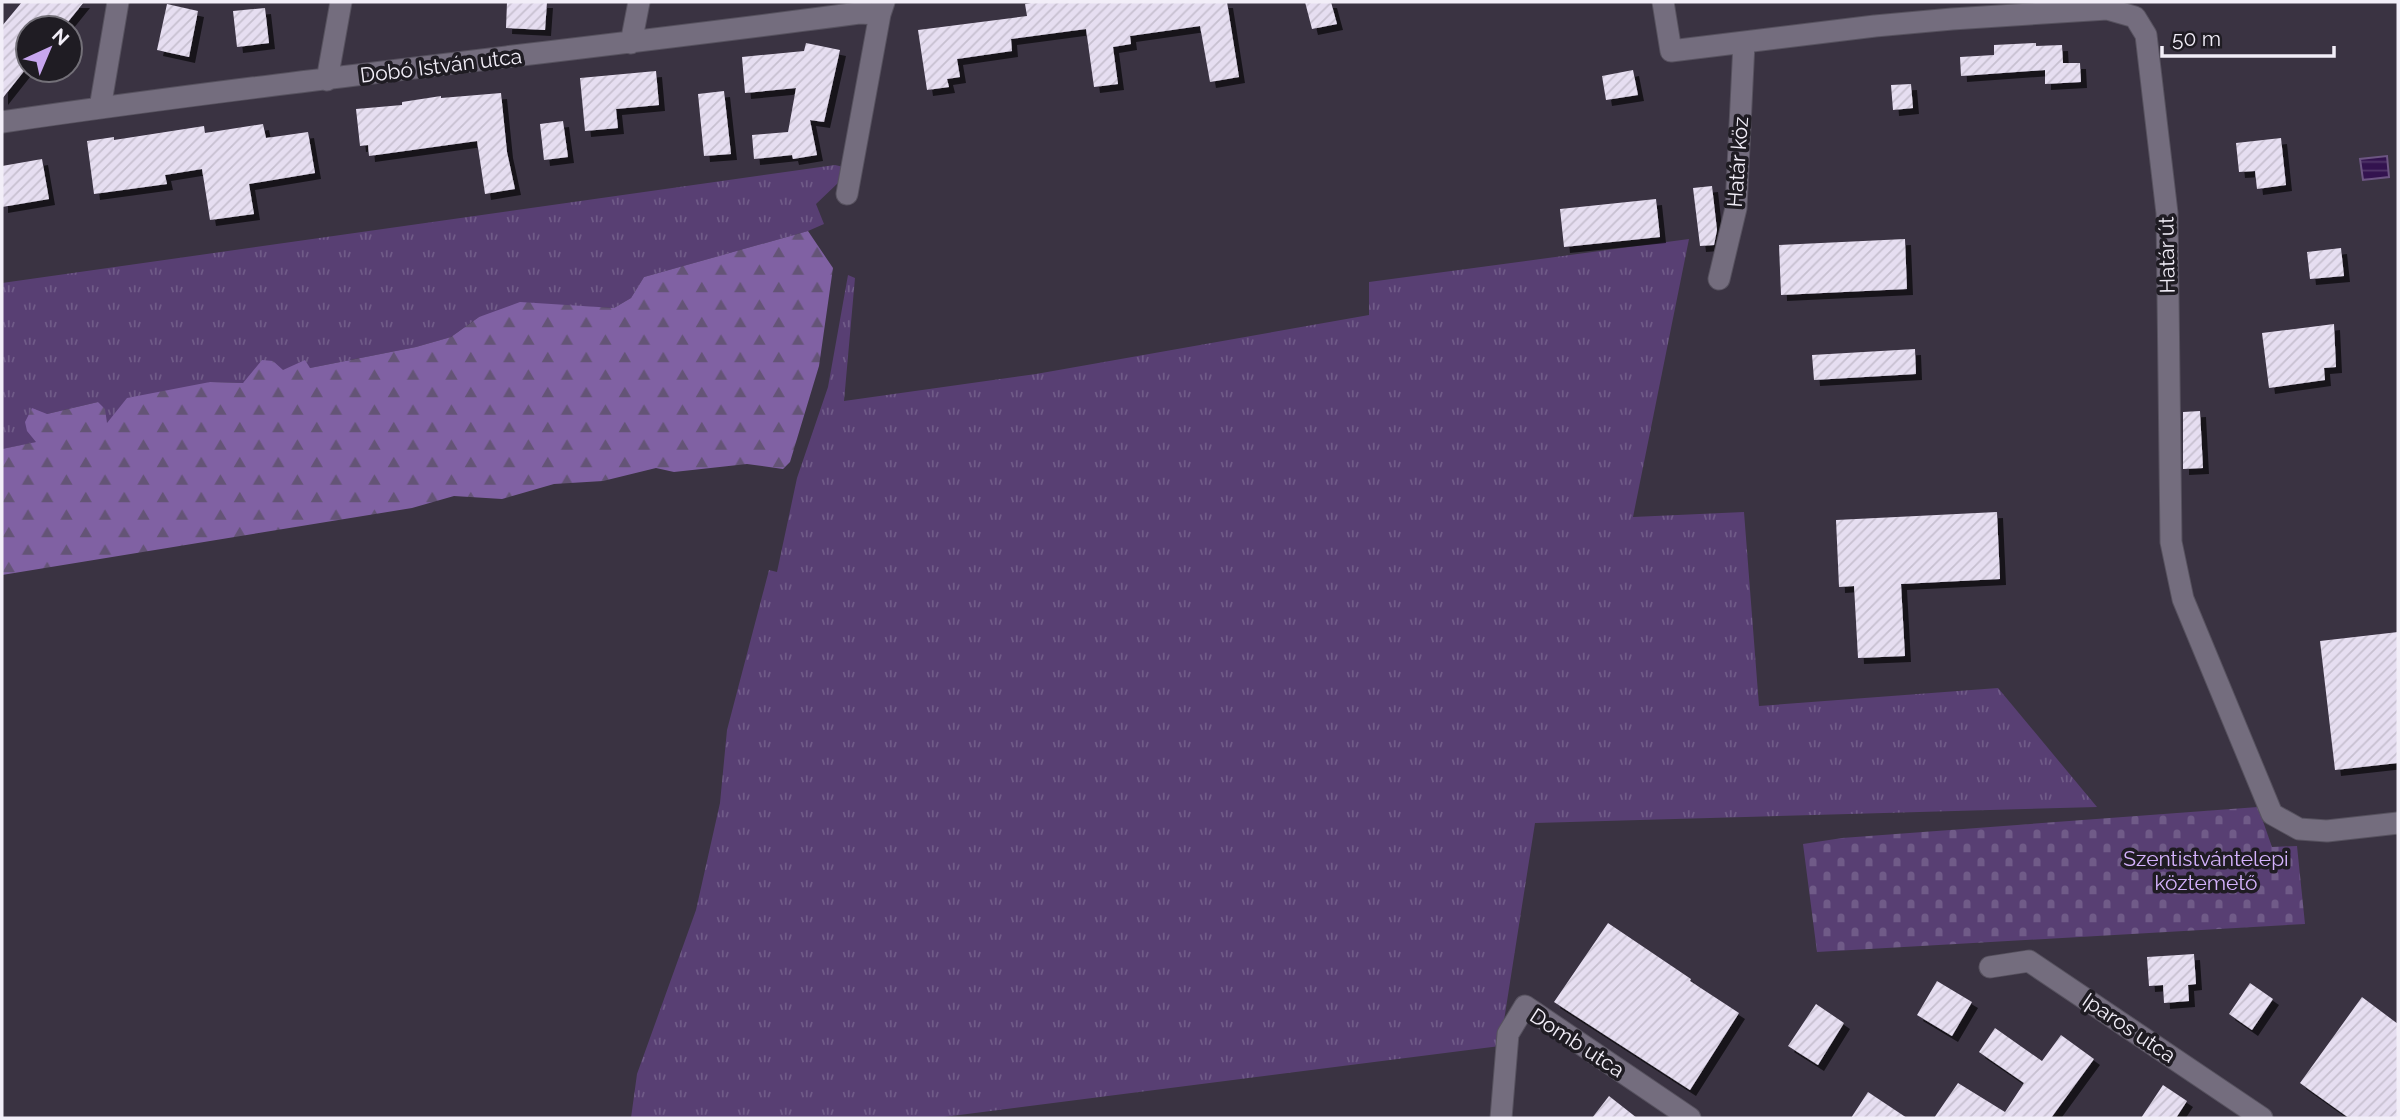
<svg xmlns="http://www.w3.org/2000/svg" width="2400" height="1120" viewBox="0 0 2400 1120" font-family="Raleway,sans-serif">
<defs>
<pattern id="grass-tufts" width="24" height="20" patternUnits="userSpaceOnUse" patternTransform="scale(1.75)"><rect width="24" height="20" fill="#583f73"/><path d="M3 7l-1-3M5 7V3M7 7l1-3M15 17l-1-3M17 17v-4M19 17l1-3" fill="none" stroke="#705b88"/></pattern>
<pattern id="forest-firs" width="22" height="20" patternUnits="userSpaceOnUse" patternTransform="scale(1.75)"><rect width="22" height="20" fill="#8061a3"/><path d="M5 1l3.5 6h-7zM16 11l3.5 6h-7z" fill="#645476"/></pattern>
<pattern id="cemetery-stones" width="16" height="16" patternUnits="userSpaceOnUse" patternTransform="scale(1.75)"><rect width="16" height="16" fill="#583f73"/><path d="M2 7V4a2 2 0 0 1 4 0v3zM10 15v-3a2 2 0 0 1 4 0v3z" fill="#705b88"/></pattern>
<pattern id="water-rules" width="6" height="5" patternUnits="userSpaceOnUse" patternTransform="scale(1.75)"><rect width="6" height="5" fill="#33134f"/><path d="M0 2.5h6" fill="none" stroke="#513669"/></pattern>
<pattern id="building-hatch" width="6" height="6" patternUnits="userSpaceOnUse" patternTransform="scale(1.75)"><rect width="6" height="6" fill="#e6def1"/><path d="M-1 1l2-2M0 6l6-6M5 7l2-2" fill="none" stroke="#c7c0d0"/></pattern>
<filter id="shadow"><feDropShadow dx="6" dy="6" stdDeviation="0" flood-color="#0009"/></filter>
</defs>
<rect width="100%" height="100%" fill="#3a3342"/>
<path fill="url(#grass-tufts)" d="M 835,165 L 848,168 L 838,183 L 816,204 L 824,224 L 808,231 L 644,277 L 631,298 L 614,308 L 573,306 L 479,317 L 451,337 L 416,347 L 310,368 L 283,370 L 243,383 L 210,382 L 107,424 L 98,402 L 47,414 L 37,442 L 2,449 L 2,283 Z
M 1689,239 L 1633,517 L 1744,512 L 1759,706 L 1998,688 L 2097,807 L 1535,823 L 1500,1046 L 936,1118 L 631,1118 L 637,1074 L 696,910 L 720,803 L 727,730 L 769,570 L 777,572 L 797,478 L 828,387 L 848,275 L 855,278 L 844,401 L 1036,374 L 1369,315 L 1369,282 Z"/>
<path fill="url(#forest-firs)" d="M 808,231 L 833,268 L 819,366 L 790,462 L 783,469 L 747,464 L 674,472 L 656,468 L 603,481 L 554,484 L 502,499 L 454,496 L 412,508 L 2,575 L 2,449 L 36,442 L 27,431 L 25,422 L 32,408 L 47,414 L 98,402 L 105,409 L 107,423 L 127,398 L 210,382 L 243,383 L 262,360 L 273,361 L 283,370 L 305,360 L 310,368 L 416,347 L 451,337 L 479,317 L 520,302 L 614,308 L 631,298 L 644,277 Z"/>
<path fill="url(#cemetery-stones)" d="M 2258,807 L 2272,847 L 2297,846 L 2305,924 L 1817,952 L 1803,844 L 1842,838 Z"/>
<path fill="url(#water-rules)" stroke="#6c5582" stroke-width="2" d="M 2387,156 L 2389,177 L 2363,180 L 2360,159 Z"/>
<path fill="url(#building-hatch)" filter="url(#shadow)" d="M 22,2 L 84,2 L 63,28 L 28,28 L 28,66 L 2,99 L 2,26 Z
M 507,2 L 547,2 L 545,30 L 506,28 Z
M 1037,2 L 1227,2 L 1239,77 L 1210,82 L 1200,26 L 1130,36 L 1131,44 L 1113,47 L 1118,84 L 1094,87 L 1086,29 L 1011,39 L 1012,51 L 957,59 L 960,77 L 947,79 L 949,87 L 927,90 L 918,30 L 1027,16 L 1025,4 Z
M 1305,2 L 1331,2 L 1337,24 L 1312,29 Z
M 167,4 L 198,11 L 189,57 L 157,50 Z
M 265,8 L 269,43 L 237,47 L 233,11 Z
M 806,43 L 840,50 L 824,122 L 810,120 L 817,155 L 793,159 L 792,155 L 754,159 L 752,135 L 788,132 L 796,88 L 745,93 L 742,57 L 804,51 Z
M 2036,43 L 2036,46 L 2062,45 L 2063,63 L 2080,63 L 2081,82 L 2045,84 L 2045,70 L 1961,76 L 1960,57 L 1994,55 L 1994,45 Z
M 1633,70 L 1638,95 L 1606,100 L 1602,76 Z
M 656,71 L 659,105 L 616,109 L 618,128 L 585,131 L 580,78 Z
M 1911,84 L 1913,108 L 1893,110 L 1891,85 Z
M 724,91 L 731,154 L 704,156 L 698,94 Z
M 501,93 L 507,152 L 515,189 L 485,194 L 477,141 L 369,156 L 368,145 L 360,146 L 356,109 L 402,105 L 402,102 L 441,96 L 441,98 Z
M 563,121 L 568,157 L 544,160 L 540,124 Z
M 263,124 L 266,138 L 308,132 L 315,173 L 249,184 L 254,214 L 210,220 L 202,169 L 165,175 L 167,184 L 94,194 L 87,141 L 114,137 L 114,140 L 204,126 L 205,133 Z
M 2281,138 L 2286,185 L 2257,189 L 2255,171 L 2239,172 L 2236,143 Z
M 42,159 L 49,199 L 2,207 L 2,166 Z
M 1712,186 L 1717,230 L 1714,245 L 1700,246 L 1693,188 Z
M 1656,199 L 1660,237 L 1564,247 L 1560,209 Z
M 1905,239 L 1907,289 L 1781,295 L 1779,245 Z
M 2341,248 L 2344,276 L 2310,279 L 2307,252 Z
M 2334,324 L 2336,367 L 2324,368 L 2325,380 L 2269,388 L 2262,333 Z
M 1915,349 L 1916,374 L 1814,380 L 1812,355 Z
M 2200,411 L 2203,468 L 2183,469 L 2183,412 Z
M 1997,512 L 2000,579 L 1901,584 L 1905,656 L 1858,658 L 1854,586 L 1839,587 L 1836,520 Z
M 2398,632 L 2398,763 L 2335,770 L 2320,641 Z
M 1608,923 L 1691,979 L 1690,981 L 1739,1013 L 1690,1090 L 1554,1002 Z
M 2194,954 L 2196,984 L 2188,985 L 2189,1001 L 2164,1003 L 2163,985 L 2149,986 L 2147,957 Z
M 1937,981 L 1972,1002 L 1952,1036 L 1917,1015 Z
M 2250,983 L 2273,999 L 2252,1030 L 2229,1014 Z
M 2362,997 L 2398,1024 L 2398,1118 L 2349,1118 L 2300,1083 Z
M 1816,1004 L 1844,1023 L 1818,1065 L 1788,1046 Z
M 1995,1028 L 2042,1061 L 2061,1035 L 2094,1059 L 2051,1118 L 1934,1118 L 1958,1083 L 2005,1112 L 2024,1083 L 1979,1052 Z
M 2163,1085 L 2187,1101 L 2176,1118 L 2141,1118 Z
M 1868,1092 L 1907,1118 L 1851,1118 Z
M 1609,1096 L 1637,1118 L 1592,1118 Z"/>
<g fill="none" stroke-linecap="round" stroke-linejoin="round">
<defs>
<path id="street" d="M 1663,2 L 1671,51 L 1875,26 L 1952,19 L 2107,9 L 2135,17 L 2146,35 L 2167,213 L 2171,542 L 2183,599 L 2272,814 L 2299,829 L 2327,831 L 2398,823
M 631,43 L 639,2
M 327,80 L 341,2
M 100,108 L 118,2
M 2,122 C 287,80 574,51 859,13 L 880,14
M 847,194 L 880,14 L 884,2
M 1719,279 L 1736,208 L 1744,43
M 1990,967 L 2029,961 L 2262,1118
M 1501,1118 L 1508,1034 L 1525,1006 L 1690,1118"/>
</defs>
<use href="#street" stroke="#57525f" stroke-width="23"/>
<use href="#street" stroke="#746d7e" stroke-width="21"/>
</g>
<g text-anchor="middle" stroke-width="7" stroke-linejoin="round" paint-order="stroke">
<g font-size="21" fill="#f2eef8" stroke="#1f1c23">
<text transform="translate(441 66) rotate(-7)" y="7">Dobó István utca</text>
<text transform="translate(1738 162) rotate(-86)" y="7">Határ köz</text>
<text transform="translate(2167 255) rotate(-91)" y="7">Határ út</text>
<text transform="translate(2129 1028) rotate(34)" y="7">Iparos utca</text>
<text transform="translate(1577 1043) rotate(33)" y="7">Domb utca</text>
</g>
<g font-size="21" fill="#d4b2fc" stroke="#1f1c23">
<text x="2206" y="866">Szentistvántelepi<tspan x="2206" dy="24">köztemető</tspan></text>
</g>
</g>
<rect width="2400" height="1120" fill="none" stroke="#f2eef8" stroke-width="7"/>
<g transform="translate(49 49) rotate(44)"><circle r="33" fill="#1f1c23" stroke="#737078" stroke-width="2"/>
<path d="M0-5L12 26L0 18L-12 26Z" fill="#c7a6ef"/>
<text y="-10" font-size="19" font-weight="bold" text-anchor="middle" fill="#f2eef8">N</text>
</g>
<path d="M2162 46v10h172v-10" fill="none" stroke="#f2eef8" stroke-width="3.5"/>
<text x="2172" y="46" font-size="21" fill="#f2eef8" stroke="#1f1c23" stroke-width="5" paint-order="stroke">50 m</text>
</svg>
